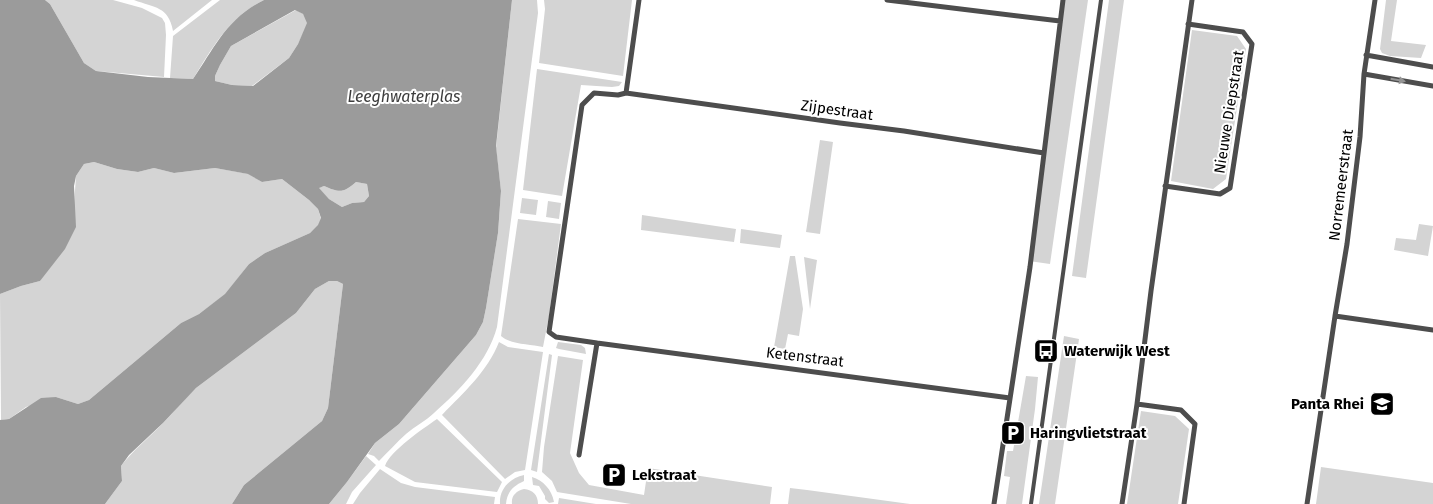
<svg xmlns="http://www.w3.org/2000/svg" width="1433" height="504" viewBox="0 0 1433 504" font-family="'Fira Sans',sans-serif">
<rect width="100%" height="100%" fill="#fff"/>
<path fill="#d4d4d4" d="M 45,0 L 113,0 L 142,8 L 162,18 L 165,23 L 166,35 L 164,77 L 96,71 L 84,63 L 50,4 Z
M 134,0 L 212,0 L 173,31 C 168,6 155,8 134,0 Z
M 220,0 L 264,0 C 229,17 213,47 193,79 L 170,78 L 173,36 Z
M 512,0 L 537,0 L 538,13 L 497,327 C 488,361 460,390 434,413 C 426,421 415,426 406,434 C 397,442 388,452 379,461 L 374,456 L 368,454 L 375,443 L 399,424 L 476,335 L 483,322 L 486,308 L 498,233 L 501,191 L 496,148 Z
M 544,0 L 632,0 L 623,76 L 539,63 L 545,9 Z
M 1064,0 L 1088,0 L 1050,264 L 1029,261 Z
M 1109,0 L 1124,0 L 1086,278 L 1072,276 Z
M 1386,0 L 1397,0 L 1391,41 L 1426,45 L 1421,58 L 1390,56 L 1382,53 L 1380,49 Z
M 296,10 L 303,14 L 308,23 L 298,44 L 289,58 L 252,86 L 232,85 L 215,81 L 215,76 L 220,65 L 231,46 Z
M 1192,30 L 1237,36 L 1246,49 L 1226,179 L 1213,189 L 1171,181 Z
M 537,69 L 622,82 L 619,86 L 612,87 L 581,85 L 562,196 L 523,190 Z
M 820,140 L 833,142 L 820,234 L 806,232 Z
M 94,162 L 117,169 L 138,172 L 154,168 L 174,173 L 215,168 L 249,174 L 262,182 L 282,179 L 309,200 L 318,209 L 321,219 L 319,225 L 310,233 L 265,253 L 249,264 L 226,294 L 199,314 L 181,323 L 89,400 L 78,404 L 56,397 L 26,407 L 9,419 L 1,420 L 0,294 L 21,286 L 40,281 L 74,205 L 76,176 L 84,164 Z
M 356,182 L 367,184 L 369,196 L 364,202 L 352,203 L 342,207 L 329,199 L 318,188 L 324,186 C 340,193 343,193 356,182 Z
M 522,198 L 538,200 L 536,215 L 520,213 Z
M 548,201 L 561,203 L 559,219 L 546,217 Z
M 642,215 L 736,229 L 734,242 L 641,230 Z
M 518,219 L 561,224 L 549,316 L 543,347 C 530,344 511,345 501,336 Z
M 1419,224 L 1433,226 L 1428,256 L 1394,250 L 1396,238 L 1416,240 Z
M 741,229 L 782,235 L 780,248 L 740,243 Z
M 790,256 L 795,256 L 803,309 L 799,336 L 788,334 L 785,349 L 774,347 Z
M 804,257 L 817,260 L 810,309 Z
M 329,281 L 337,281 L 343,284 L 328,408 L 322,421 L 244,485 L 232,504 L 105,504 L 122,481 L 121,466 C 133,450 149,438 163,423 C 174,412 184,399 196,388 L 296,313 L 315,289 Z
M 1064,336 L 1079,339 L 1055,504 L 1039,504 Z
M 499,342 L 508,347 L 543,352 L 525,470 L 515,472 L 505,479 L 442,415 C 463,393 488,371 499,342 Z
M 558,342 L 581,345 L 585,348 L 586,354 L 559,349 L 556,348 Z
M 549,354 L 552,355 L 537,472 L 531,470 Z
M 558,356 L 583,360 L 570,453 L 579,473 L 589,485 L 644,495 L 648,468 L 772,487 L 770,504 L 631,504 L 557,492 L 552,481 L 542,472 L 544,447 Z
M 1026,376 L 1038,377 L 1035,409 L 1022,504 L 1006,504 L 1010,477 L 1004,476 L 1007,451 L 1013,451 Z
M 1141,411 L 1175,416 L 1189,429 L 1178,504 L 1127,504 Z
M 437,419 L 502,482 L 497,492 L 415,482 L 385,466 C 390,451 424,428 437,419 Z
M 366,456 L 376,465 L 352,492 L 346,504 L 329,504 L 347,482 Z
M 1321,467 L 1433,483 L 1433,504 L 1316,504 Z
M 380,469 L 401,483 L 415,487 L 495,497 L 494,504 L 353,504 L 360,493 Z
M 524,475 L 524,481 C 513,486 507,492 506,504 L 500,504 C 499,489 510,478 524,475 Z
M 532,477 C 543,480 552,490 554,502 L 549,503 L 545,499 L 545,496 L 539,486 L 533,485 Z
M 790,488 L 807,490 L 910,504 L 788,504 Z
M 524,489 C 533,490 538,495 538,504 L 512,504 C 511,496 516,491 524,489 Z
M 559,498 L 596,504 L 558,504 Z"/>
<path fill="#9b9b9b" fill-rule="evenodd" d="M 0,0 L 45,0 L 50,4 L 84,63 L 96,71 L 148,77 L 193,79 C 215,47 227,18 264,0 L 512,0 L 496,146 L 501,191 L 498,233 L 486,308 L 483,322 L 476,335 L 399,424 L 375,443 L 347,482 L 329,504 L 232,504 L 244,485 L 322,421 L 328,408 L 343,284 L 337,281 L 329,281 L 315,289 L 296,313 L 196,388 L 163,423 L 129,455 L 121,466 L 122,481 L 105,504 L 0,504 L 0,420 L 9,419 L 41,398 L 56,397 L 78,404 L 89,400 L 181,323 L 199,314 L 225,294 L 249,264 L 265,253 L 310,233 L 318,225 L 321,218 L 318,209 L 309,200 L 282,179 L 262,182 L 248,174 L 215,168 L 174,173 L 154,168 L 138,172 L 117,169 L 94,162 L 84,164 L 76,176 L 74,186 L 76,227 L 65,249 L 40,281 L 21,286 L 0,294 ZM 295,10 L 303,14 L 307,23 L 298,44 L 289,58 L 253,86 L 232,85 L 215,81 L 215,76 L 220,65 L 231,46 ZM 356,182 L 367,184 L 369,196 L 364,202 L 352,203 L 342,207 L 329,199 L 319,188 L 324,186 C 340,193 343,193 356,182 Z"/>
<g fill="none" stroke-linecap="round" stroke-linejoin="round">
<path stroke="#4d4d4d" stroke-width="4" d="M 1031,504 L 1101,0"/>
<path stroke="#4d4d4d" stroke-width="5" d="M 887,0 L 1060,21
M 1366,55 L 1433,67
M 1364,74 L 1433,86
M 626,93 L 840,123 L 904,131 L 1044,153
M 1165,186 L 1220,194 L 1230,188 L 1252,44 L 1243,32 L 1188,24
M 1335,316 L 1347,244 L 1360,137 L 1364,74 L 1375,0
M 597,343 L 1010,398
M 1137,404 L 1151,291 L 1192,0
M 579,455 L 597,343 L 556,337 L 549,332 L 582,105 L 594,93 L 618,95 L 626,93 L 639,0
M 994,504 L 1030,267 L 1063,0
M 1122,504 L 1137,404 L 1181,410 L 1195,424 L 1184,504
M 1307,504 L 1335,316 L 1433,330"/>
</g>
<defs><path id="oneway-solid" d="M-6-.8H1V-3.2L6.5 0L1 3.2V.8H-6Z" transform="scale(1.25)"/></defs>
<use fill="#949494" href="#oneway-solid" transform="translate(1398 80) rotate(10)"/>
<defs>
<symbol id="bus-square" viewBox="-11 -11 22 22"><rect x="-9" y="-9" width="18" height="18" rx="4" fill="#000" stroke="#fff"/><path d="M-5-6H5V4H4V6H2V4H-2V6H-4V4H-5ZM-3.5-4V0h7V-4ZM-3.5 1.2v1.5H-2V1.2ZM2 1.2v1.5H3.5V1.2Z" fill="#fff"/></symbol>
<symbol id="school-square" viewBox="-11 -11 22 22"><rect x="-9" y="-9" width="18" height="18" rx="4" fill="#000" stroke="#fff"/><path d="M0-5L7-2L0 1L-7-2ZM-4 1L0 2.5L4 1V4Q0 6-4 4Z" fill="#fff"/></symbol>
<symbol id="parking-square" viewBox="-11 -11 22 22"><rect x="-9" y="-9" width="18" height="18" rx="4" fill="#000" stroke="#fff"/><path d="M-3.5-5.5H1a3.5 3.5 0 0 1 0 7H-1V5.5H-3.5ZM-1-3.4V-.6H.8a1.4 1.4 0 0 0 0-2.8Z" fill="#fff"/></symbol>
</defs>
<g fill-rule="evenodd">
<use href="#bus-square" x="1032" y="337" width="28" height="28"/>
<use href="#school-square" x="1368" y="390" width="28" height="28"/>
<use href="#parking-square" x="999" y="419" width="28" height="28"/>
<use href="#parking-square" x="600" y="461" width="28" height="28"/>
</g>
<g text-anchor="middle" stroke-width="4" stroke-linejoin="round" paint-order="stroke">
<g font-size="15" fill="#000" stroke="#fff">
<text transform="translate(837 110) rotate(8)" y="5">Zijpestraat</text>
<text transform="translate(1229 112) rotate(-81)" y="5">Nieuwe Diepstraat</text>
<text transform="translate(1341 185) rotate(-83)" y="5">Norremeerstraat</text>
<text transform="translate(805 357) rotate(7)" y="5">Ketenstraat</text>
</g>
<g font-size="15" font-weight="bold" fill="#000" stroke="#fff" text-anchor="start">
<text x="1064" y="356">Waterwijk West</text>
<text x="1364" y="409" text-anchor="end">Panta Rhei</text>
<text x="1030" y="438">Haringvlietstraat</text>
<text x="632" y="480">Lekstraat</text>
</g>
<g font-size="16" font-style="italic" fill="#3c3c3c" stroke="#fff">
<text x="404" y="102">Leeghwaterplas</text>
</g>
</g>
</svg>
